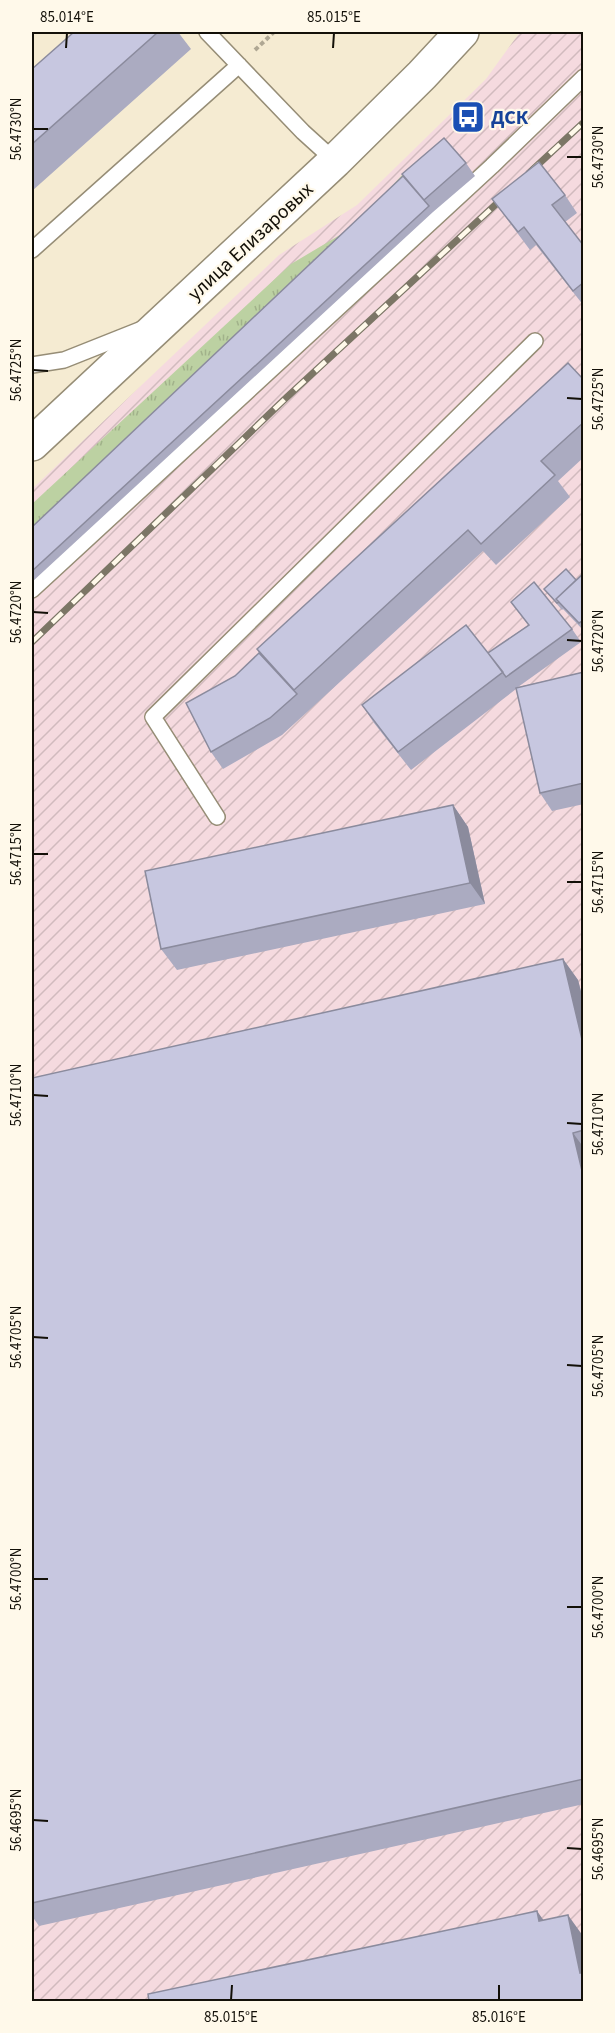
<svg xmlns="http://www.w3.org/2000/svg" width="615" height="2033" viewBox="0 0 615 2033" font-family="'Source Sans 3',sans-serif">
<defs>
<pattern id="industrial-furrows" width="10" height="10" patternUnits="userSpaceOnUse" patternTransform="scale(1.5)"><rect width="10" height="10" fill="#f5dadf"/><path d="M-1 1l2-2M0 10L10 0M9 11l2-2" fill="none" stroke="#d1babe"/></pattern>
<pattern id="grass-tufts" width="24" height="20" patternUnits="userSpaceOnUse" patternTransform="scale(1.5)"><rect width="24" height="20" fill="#bcd1a2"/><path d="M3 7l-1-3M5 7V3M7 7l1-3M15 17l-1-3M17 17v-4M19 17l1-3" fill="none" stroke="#a1b28a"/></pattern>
</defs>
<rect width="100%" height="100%" fill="#f5ebd2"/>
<path fill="url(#industrial-furrows)" d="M 520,32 L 583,32 L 583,2001 L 32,2002 L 32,489 L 279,255 L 357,205 L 486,79 Z"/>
<path fill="url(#grass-tufts)" d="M 402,175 L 407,182 L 32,538 L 32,504 L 291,264 L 355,226 Z"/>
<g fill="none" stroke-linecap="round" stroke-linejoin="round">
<defs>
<path id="service" d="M 207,32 L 303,132 L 335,161
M 32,250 L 239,65
M 32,365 L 64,360 L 142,329
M 32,590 L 492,166 L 584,77
M 217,817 L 153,717 L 535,341"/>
<path id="primary" d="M 32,444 L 335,161 L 422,75 L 462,32"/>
</defs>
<use href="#service" stroke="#968d76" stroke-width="18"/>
<use href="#primary" stroke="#968d76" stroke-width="36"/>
<path stroke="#afa793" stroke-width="4" stroke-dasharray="4.5 3" stroke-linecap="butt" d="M 255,50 L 274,32"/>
<use href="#service" stroke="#fff" stroke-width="15"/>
<use href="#primary" stroke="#fff" stroke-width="33"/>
<defs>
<path id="rail" d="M 529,173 L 584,122
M 32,642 L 287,397 L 507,194"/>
</defs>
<use href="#rail" stroke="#7c7666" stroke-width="7"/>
<use href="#rail" stroke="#fff9ea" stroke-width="4.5" stroke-dasharray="14" stroke-linecap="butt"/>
</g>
<path fill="#ababc1" d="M 74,32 L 178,32 L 191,49 L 32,191 L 32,69 Z
M 466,163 L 475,176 L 433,212 L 32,582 L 32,527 Z
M 565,195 L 577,213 L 565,222 L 584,246 L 584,306 L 536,245 L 530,250 L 492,199 Z
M 584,380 L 584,457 L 558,481 L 570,497 L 496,565 L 483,551 L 282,735 L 223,769 L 211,752 L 259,653 L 257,649 Z
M 584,573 L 584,631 L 563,609 L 562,610 L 544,589 L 576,580 Z
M 511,602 L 572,629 L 581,642 L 518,687 L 584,672 L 584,804 L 552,811 L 540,793 L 516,689 L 411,770 L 374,723 L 362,705 L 488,653 L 528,625 Z
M 453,805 L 468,827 L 485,904 L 177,970 L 161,949 Z
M 563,959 L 578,980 L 584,1003 L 584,1804 L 39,1926 L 32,1916 L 32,1078 Z"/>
<path fill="#8b8b9d" d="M 453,805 L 468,827 L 485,904 L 470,883 Z
M 563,959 L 578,980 L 584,1003 L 584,1048 Z
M 573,1133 L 584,1148 L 584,1179 Z
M 537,1911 L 552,1932 L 539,1921 Z
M 568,1915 L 583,1936 L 584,1977 L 580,1973 Z"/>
<path fill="#c7c7e0" stroke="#8b8b9d" stroke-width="1.5" d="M 74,32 L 158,32 L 32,144 L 32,69 Z
M 444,138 L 466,163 L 424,200 L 402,174 Z
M 539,162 L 565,195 L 552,205 L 584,246 L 584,282 L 573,291 L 524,227 L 518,232 L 492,199 Z
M 403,176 L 429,206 L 32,571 L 32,527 Z
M 568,363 L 584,380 L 584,422 L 541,461 L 555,475 L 481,544 L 468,530 L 294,690 L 257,649 Z
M 566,569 L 576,580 L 556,599 L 559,602 L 557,603 L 544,589 Z
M 584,573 L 584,620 L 579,623 L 556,599 Z
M 534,582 L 572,629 L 506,677 L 488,653 L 529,625 L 511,602 Z
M 466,625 L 503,672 L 398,752 L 362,705 Z
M 259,653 L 297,694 L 270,718 L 211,752 L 186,703 L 235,676 Z
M 584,672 L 584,783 L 540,793 L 516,688 Z
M 453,805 L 470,883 L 161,949 L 145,871 Z
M 563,959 L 584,1048 L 584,1130 L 573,1133 L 584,1179 L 584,1779 L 32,1903 L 32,1078 Z
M 537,1911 L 539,1921 L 568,1915 L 580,1973 L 584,1972 L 584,2001 L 149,2001 L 148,1994 Z"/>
<path fill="none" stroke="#131008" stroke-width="2" d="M 66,48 L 67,33M 333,48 L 334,33M 33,129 L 48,129M 567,157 L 582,157M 33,370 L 48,371M 567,398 L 582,399M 33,612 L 48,613M 567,640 L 582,641M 33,854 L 48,854M 567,882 L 582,882M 33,1095 L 48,1096M 567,1123 L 582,1124M 33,1337 L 48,1338M 567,1365 L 582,1366M 33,1579 L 48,1579M 567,1607 L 582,1607M 33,1820 L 48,1821M 567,1848 L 582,1849M 231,2000 L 232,1985M 499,2000 L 499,1985"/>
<defs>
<symbol id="bus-square" viewBox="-11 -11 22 22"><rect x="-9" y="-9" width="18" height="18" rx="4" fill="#1a4fb4" stroke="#fff9ea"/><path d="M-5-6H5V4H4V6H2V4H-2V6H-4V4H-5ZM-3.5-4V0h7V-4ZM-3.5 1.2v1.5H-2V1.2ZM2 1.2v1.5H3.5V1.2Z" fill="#fff"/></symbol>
</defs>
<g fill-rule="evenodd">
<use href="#bus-square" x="449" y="98" width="38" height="38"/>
</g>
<g text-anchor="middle" stroke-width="4.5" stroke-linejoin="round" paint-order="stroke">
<g font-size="20" font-weight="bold" fill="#164399" stroke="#fff9ea" text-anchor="start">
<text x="491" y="124">ДСК</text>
</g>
<g font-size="20" fill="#131008" stroke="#fff9ea">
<text transform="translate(250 241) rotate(-43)" y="7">улица Елизаровых</text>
</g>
</g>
<rect width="615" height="2033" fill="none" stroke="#fff9ea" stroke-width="66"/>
<rect x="33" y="33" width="549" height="1967" fill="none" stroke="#131008" stroke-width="2"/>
<g font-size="15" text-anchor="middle" fill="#131008">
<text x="67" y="22">85.014°E</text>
<text x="334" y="22">85.015°E</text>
<text transform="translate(16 129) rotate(-90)" y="5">56.4730°N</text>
<text transform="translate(598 157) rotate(-90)" y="5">56.4730°N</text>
<text transform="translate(16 370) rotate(-90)" y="5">56.4725°N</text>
<text transform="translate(598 399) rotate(-90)" y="5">56.4725°N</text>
<text transform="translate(16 612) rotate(-90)" y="5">56.4720°N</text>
<text transform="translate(598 641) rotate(-90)" y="5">56.4720°N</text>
<text transform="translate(16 854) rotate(-90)" y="5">56.4715°N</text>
<text transform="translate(598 882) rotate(-90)" y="5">56.4715°N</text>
<text transform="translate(16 1095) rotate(-90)" y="5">56.4710°N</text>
<text transform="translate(598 1124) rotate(-90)" y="5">56.4710°N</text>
<text transform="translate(16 1337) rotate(-90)" y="5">56.4705°N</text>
<text transform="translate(598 1366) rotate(-90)" y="5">56.4705°N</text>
<text transform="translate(16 1579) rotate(-90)" y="5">56.4700°N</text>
<text transform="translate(598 1607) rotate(-90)" y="5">56.4700°N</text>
<text transform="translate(16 1820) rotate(-90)" y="5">56.4695°N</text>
<text transform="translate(598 1849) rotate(-90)" y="5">56.4695°N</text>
<text x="231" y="2022">85.015°E</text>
<text x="499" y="2022">85.016°E</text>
</g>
</svg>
